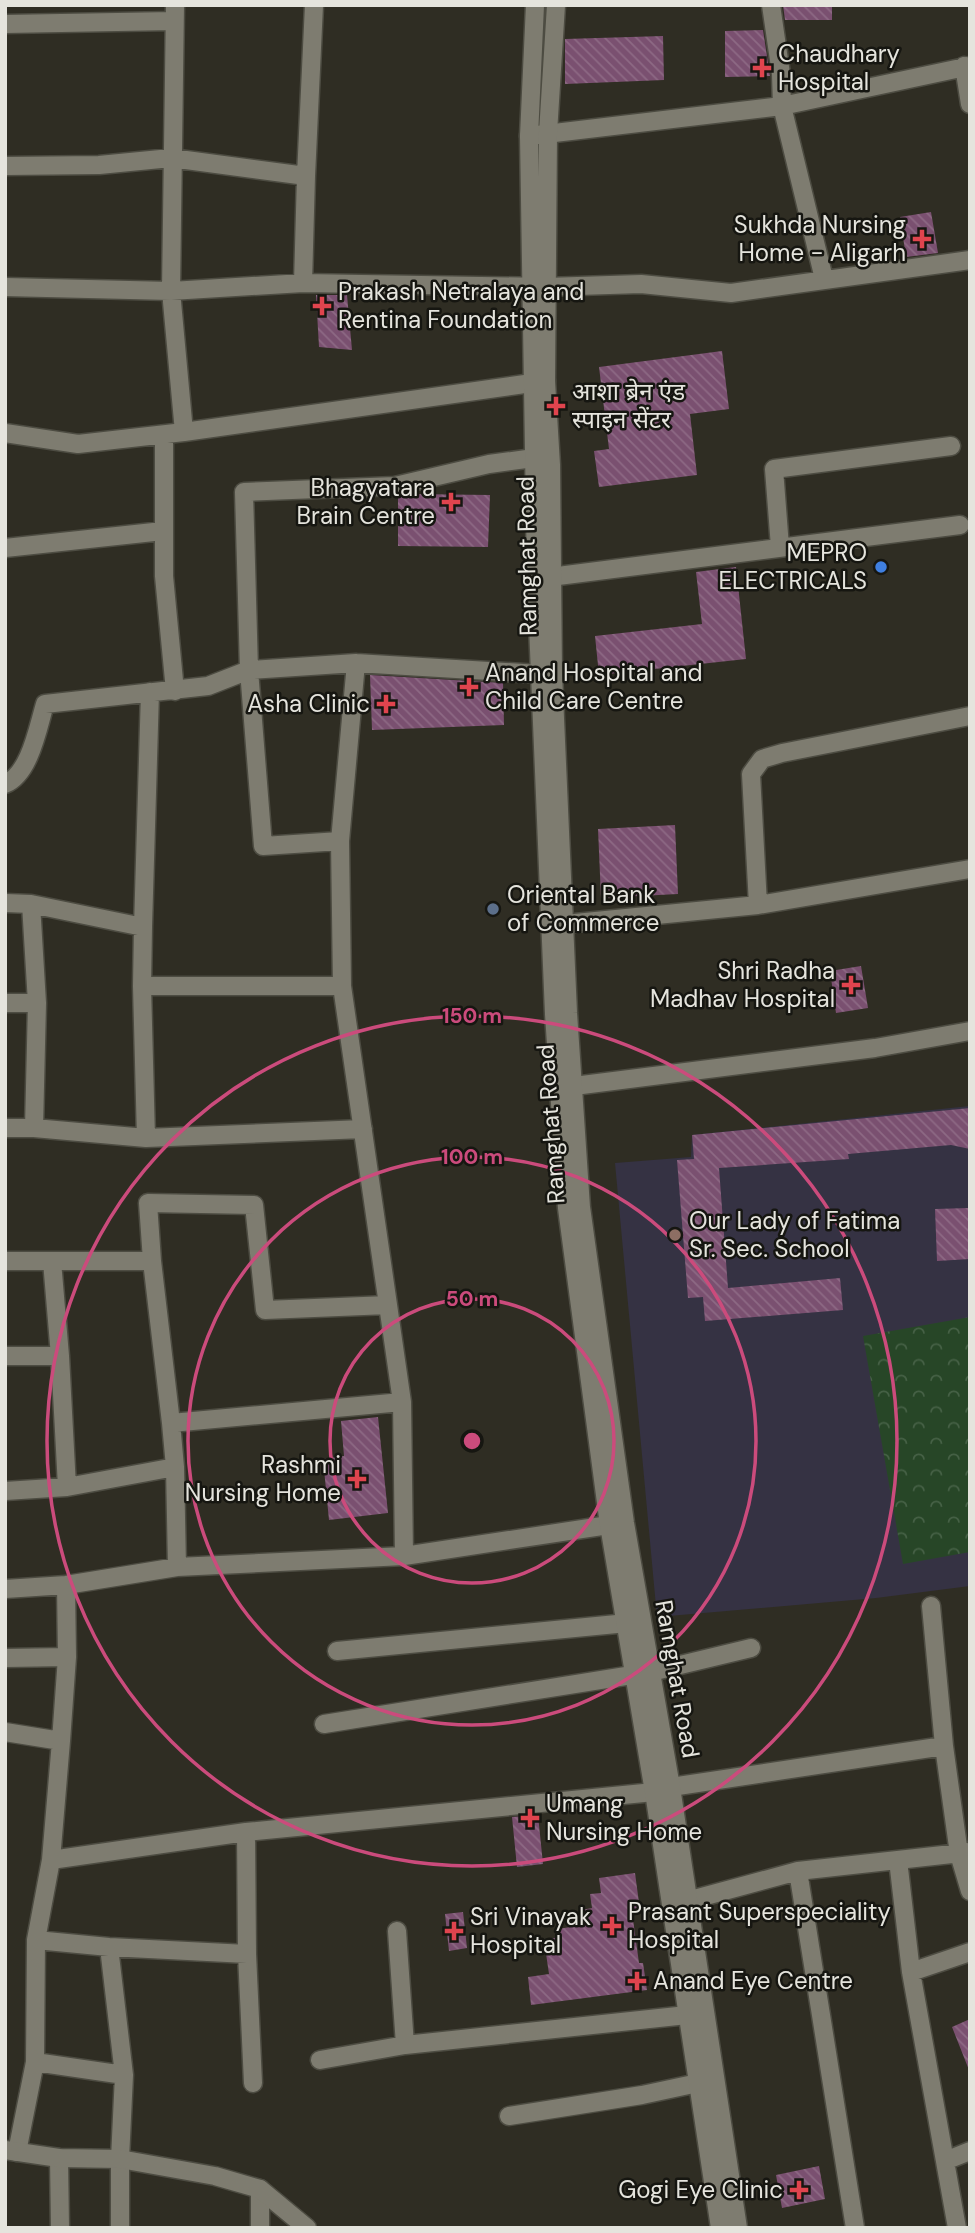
<svg xmlns="http://www.w3.org/2000/svg" width="975" height="2233" viewBox="0 0 975 2233" font-family="'DM Sans','Noto Sans Devanagari',sans-serif">
<defs>
<pattern id="park-crowns" width="20" height="18" patternUnits="userSpaceOnUse" patternTransform="scale(1.75)"><rect width="20" height="18" fill="#274627"/><path d="M2 6a3 3 0 1 1 6 0M12 15a3 3 0 1 1 6 0" fill="none" stroke="#466146"/></pattern>
<pattern id="building-back-hatch" width="6" height="6" patternUnits="userSpaceOnUse" patternTransform="scale(1.75)"><rect width="6" height="6" fill="#7a5070"/><path d="M-1 5l2 2M0 0l6 6M5-1l2 2" fill="none" stroke="#8d6984"/></pattern>
</defs>
<rect width="100%" height="100%" fill="#2f2d23"/>
<path fill="#353243" d="M 970,1106 L 970,1586 L 876,1598 L 657,1617 L 615,1163 L 691,1157 L 692,1135 Z"/>
<path fill="url(#park-crowns)" d="M 970,1317 L 970,1552 L 903,1564 L 863,1336 Z"/>
<path fill="url(#building-back-hatch)" d="M 783,5 L 832,5 L 832,20 L 785,20 Z
M 763,30 L 770,76 L 725,77 L 725,31 Z
M 663,36 L 664,80 L 565,84 L 565,39 Z
M 931,212 L 938,253 L 906,257 L 900,217 Z
M 316,295 L 347,295 L 352,350 L 319,347 Z
M 722,351 L 729,409 L 690,414 L 697,475 L 599,487 L 594,451 L 609,449 L 599,367 Z
M 410,494 L 490,495 L 488,547 L 398,546 L 398,497 Z
M 736,567 L 746,659 L 599,675 L 595,636 L 702,624 L 696,572 Z
M 370,675 L 503,683 L 504,725 L 372,730 Z
M 675,825 L 678,894 L 601,898 L 598,829 Z
M 861,966 L 868,1008 L 836,1013 L 830,971 Z
M 970,1108 L 970,1149 L 951,1145 L 848,1154 L 849,1159 L 719,1168 L 728,1288 L 840,1278 L 843,1310 L 705,1321 L 703,1297 L 688,1298 L 677,1160 L 694,1159 L 692,1135 Z
M 968,1208 L 970,1259 L 937,1261 L 935,1209 Z
M 378,1417 L 388,1513 L 329,1520 L 323,1459 L 344,1456 L 341,1421 Z
M 538,1815 L 543,1864 L 517,1867 L 512,1817 Z
M 635,1873 L 640,1910 L 632,1912 L 639,1963 L 643,1963 L 647,1990 L 531,2005 L 528,1977 L 549,1974 L 544,1940 L 559,1937 L 558,1929 L 583,1925 L 581,1910 L 592,1908 L 590,1894 L 601,1893 L 599,1878 Z
M 463,1912 L 467,1948 L 449,1951 L 445,1914 Z
M 970,2019 L 970,2070 L 969,2070 L 952,2027 Z
M 819,2166 L 825,2199 L 782,2208 L 776,2175 Z"/>
<g fill="none" stroke-linecap="round" stroke-linejoin="round">
<defs>
<path id="minor" d="M 175,5 L 171,291 L 184,432
M 771,5 L 781,74 L 782,106 L 824,279
M 5,24 L 173,21
M 964,66 L 970,104
M 529,136 L 782,106 L 970,66
M 5,166 L 99,165 L 171,158 L 306,176 L 314,5
M 303,283 L 306,176
M 5,287 L 171,291 L 303,283 L 546,287 L 641,284 L 731,293 L 970,260
M 5,433 L 78,444 L 184,432 L 546,381
M 164,435 L 164,576 L 175,691
M 780,547 L 774,469 L 951,446
M 5,548 L 163,531
M 550,577 L 960,525
M 5,784 C 30,774 38,727 45,704 L 208,686 L 249,670 L 356,663 L 539,674
M 340,841 L 263,846 L 249,670 L 244,492 L 395,486 L 489,464 L 534,458
M 5,903 L 31,904 L 143,927 L 142,986 L 342,986 L 340,841 L 356,663
M 31,904 L 37,1003
M 758,905 L 751,774 L 762,759 L 782,753 L 970,716
M 565,924 L 758,905 L 970,869
M 143,927 L 150,692
M 142,986 L 146,1138
M 342,986 L 402,1402
M 5,1003 L 37,1003 L 34,1128
M 574,1086 L 875,1048 L 970,1031
M 5,1128 L 34,1128 L 146,1138 L 363,1129
M 5,1261 L 152,1261 L 171,1423 L 402,1402 L 404,1556
M 52,1261 L 60,1356
M 152,1261 L 148,1203 L 254,1205 L 265,1310 L 388,1305
M 5,1356 L 60,1356 L 67,1487
M 171,1423 L 175,1467
M 5,1491 L 67,1487 L 175,1467 L 177,1567
M 5,1589 L 66,1585 L 177,1567 L 404,1556 L 622,1523
M 337,1651 L 627,1623
M 5,1658 L 67,1657
M 324,1724 L 651,1672 L 751,1648
M 5,1732 L 61,1741 L 67,1657 L 66,1585
M 944,1746 L 959,1854 L 970,1891
M 671,1787 L 944,1746 L 931,1606
M 246,1832 L 247,1954 L 253,2083
M 51,1860 L 61,1741
M 898,1860 L 911,1972 L 957,2228
M 798,1871 L 855,2228
M 687,1901 L 798,1871 L 970,1852
M 397,1931 L 405,2045
M 36,1940 L 109,1947 L 247,1954
M 109,1947 L 124,2075 L 120,2159 L 120,2228
M 911,1972 L 970,1952
M 320,2060 L 405,2045 L 687,2015
M 35,2062 L 124,2075
M 509,2116 L 642,2095 L 698,2083
M 17,2152 L 35,2062 L 36,1940 L 51,1860 L 246,1832 L 654,1792
M 59,2158 L 60,2228
M 945,2161 L 970,2151
M 260,2189 L 260,2228"/>
<path id="tertiary" d="M 5,2150 L 59,2158 L 120,2159 L 215,2176 L 260,2189 L 307,2228"/>
<path id="secondary" d="M 535,5 L 529,136 L 536,577 L 554,1014 L 567,1208 L 609,1525 L 654,1792 L 720,2228
M 556,5 L 548,133 L 546,381 L 551,465 L 553,673 L 568,1013 L 581,1207 L 625,1523 L 671,1787 L 738,2228"/>
</defs>
<use href="#minor" stroke="#4d4c42" stroke-width="21"/>
<use href="#tertiary" stroke="#4d4c42" stroke-width="21"/>
<use href="#secondary" stroke="#4d4c42" stroke-width="21"/>
<use href="#minor" stroke="#7e7c70" stroke-width="18"/>
<use href="#tertiary" stroke="#7e7c70" stroke-width="18"/>
<use href="#secondary" stroke="#7e7c70" stroke-width="18"/>
</g>
<g fill="none" stroke="#cb4b7c" stroke-width="3.5">
<circle cx="472" cy="1441" r="142"/>
<circle cx="472" cy="1441" r="284"/>
<circle cx="472" cy="1441" r="425"/>
</g>
<g fill="#e0444e" stroke="#161611" stroke-width="2.5">
<path d="M758.5 57.5h7v7h7v7h-7v7h-7v-7h-7v-7h7z"/>
<path d="M918.5 228.5h7v7h7v7h-7v7h-7v-7h-7v-7h7z"/>
<path d="M318.5 295.5h7v7h7v7h-7v7h-7v-7h-7v-7h7z"/>
<path d="M552.5 395.5h7v7h7v7h-7v7h-7v-7h-7v-7h7z"/>
<path d="M447.5 491.5h7v7h7v7h-7v7h-7v-7h-7v-7h7z"/>
<path d="M465.5 676.5h7v7h7v7h-7v7h-7v-7h-7v-7h7z"/>
<path d="M382.5 693.5h7v7h7v7h-7v7h-7v-7h-7v-7h7z"/>
<path d="M847.5 974.5h7v7h7v7h-7v7h-7v-7h-7v-7h7z"/>
<path d="M353.5 1468.5h7v7h7v7h-7v7h-7v-7h-7v-7h7z"/>
<path d="M526.5 1807.5h7v7h7v7h-7v7h-7v-7h-7v-7h7z"/>
<path d="M608.5 1915.5h7v7h7v7h-7v7h-7v-7h-7v-7h7z"/>
<path d="M450.5 1920.5h7v7h7v7h-7v7h-7v-7h-7v-7h7z"/>
<path d="M633.5 1970.5h7v7h7v7h-7v7h-7v-7h-7v-7h7z"/>
<path d="M795.5 2179.5h7v7h7v7h-7v7h-7v-7h-7v-7h7z"/>
</g>
<circle fill="#3f7fe0" stroke="#161611" stroke-width="2.5" cx="881" cy="567" r="7"/>
<circle fill="#5c6f8a" stroke="#161611" stroke-width="2.5" cx="493" cy="909" r="7"/>
<circle fill="#8d6e63" stroke="#161611" stroke-width="2.5" cx="675" cy="1235" r="7"/>
<g text-anchor="middle" stroke-width="5" stroke-linejoin="round" paint-order="stroke">
<g font-size="24" fill="#e5e4dd" stroke="#161611" text-anchor="start">
<text x="778" y="62">Chaudhary<tspan x="778" dy="28">Hospital</tspan></text>
<text x="906" y="233" text-anchor="end">Sukhda Nursing<tspan x="906" dy="28">Home - Aligarh</tspan></text>
<text x="338" y="300">Prakash Netralaya and<tspan x="338" dy="28">Rentina Foundation</tspan></text>
<text x="572" y="400">आशा ब्रेन एंड<tspan x="572" dy="28">स्पाइन सेंटर</tspan></text>
<text x="435" y="496" text-anchor="end">Bhagyatara<tspan x="435" dy="28">Brain Centre</tspan></text>
<text x="867" y="561" text-anchor="end">MEPRO<tspan x="867" dy="28">ELECTRICALS</tspan></text>
<text x="485" y="681">Anand Hospital and<tspan x="485" dy="28">Child Care Centre</tspan></text>
<text x="370" y="712" text-anchor="end">Asha Clinic</text>
<text x="507" y="903">Oriental Bank<tspan x="507" dy="28">of Commerce</tspan></text>
<text x="835" y="979" text-anchor="end">Shri Radha<tspan x="835" dy="28">Madhav Hospital</tspan></text>
<text x="689" y="1229">Our Lady of Fatima<tspan x="689" dy="28">Sr. Sec. School</tspan></text>
<text x="341" y="1473" text-anchor="end">Rashmi<tspan x="341" dy="28">Nursing Home</tspan></text>
<text x="546" y="1812">Umang<tspan x="546" dy="28">Nursing Home</tspan></text>
<text x="628" y="1920">Prasant Superspeciality<tspan x="628" dy="28">Hospital</tspan></text>
<text x="470" y="1925">Sri Vinayak<tspan x="470" dy="28">Hospital</tspan></text>
<text x="653" y="1989">Anand Eye Centre</text>
<text x="783" y="2198" text-anchor="end">Gogi Eye Clinic</text>
</g>
<g font-size="24" fill="#e5e4dd" stroke="#161611">
<text transform="translate(527 556) rotate(-91)" y="8">Ramghat Road</text>
<text transform="translate(551 1124) rotate(-94)" y="8">Ramghat Road</text>
<text transform="translate(677 1679) rotate(80)" y="8">Ramghat Road</text>
</g>
</g>
<circle cx="472" cy="1441" r="10" fill="#cb4b7c" stroke="#161611" stroke-width="3.5"/>
<g font-size="21" text-anchor="middle" font-weight="bold" fill="#cb4b7c" stroke="#161611" stroke-width="5" stroke-linejoin="round" paint-order="stroke">
<text x="472" y="1023">150 m</text>
<text x="472" y="1164">100 m</text>
<text x="472" y="1306">50 m</text>
</g>
<rect width="975" height="2233" fill="none" stroke="#e5e4dd" stroke-width="14"/>
</svg>
